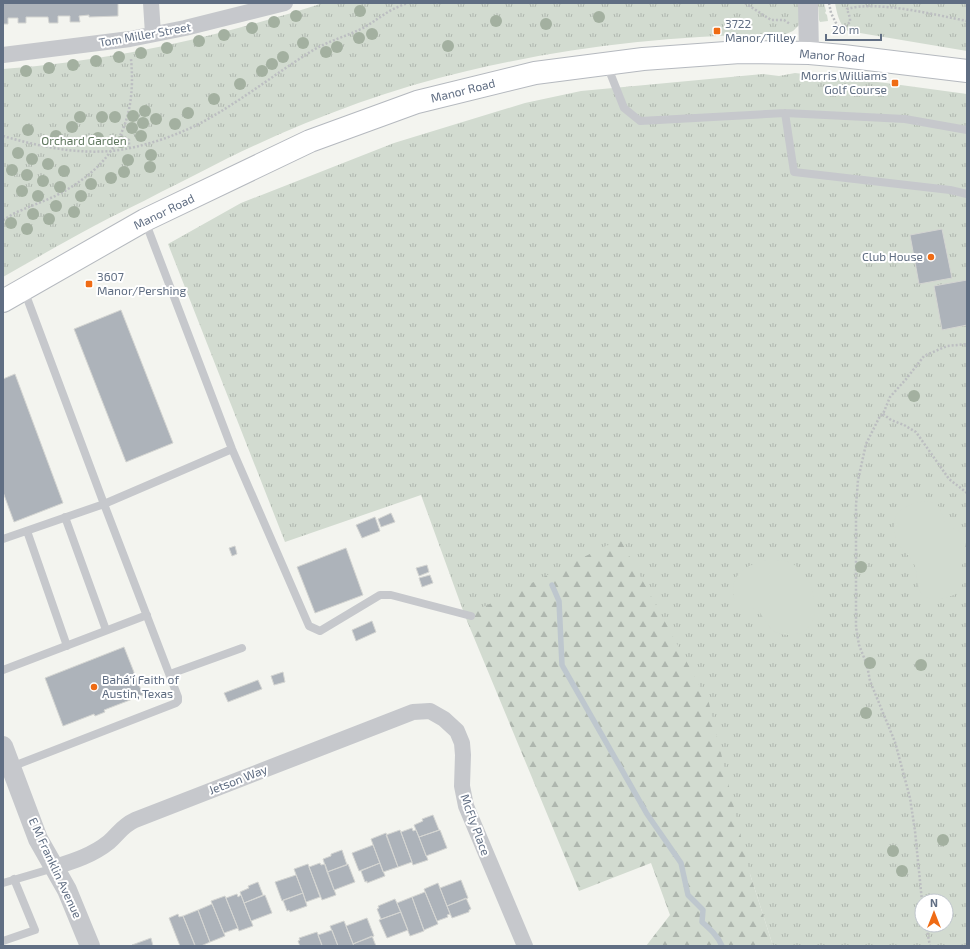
<svg xmlns="http://www.w3.org/2000/svg" width="970" height="949" viewBox="0 0 970 949" font-family="'Exo 2',sans-serif">
<defs>
<pattern id="grass-tufts" width="24" height="20" patternUnits="userSpaceOnUse"><rect width="24" height="20" fill="#d2dbd0"/><path d="M3 7l-1-3M5 7V3M7 7l1-3M15 17l-1-3M17 17v-4M19 17l1-3" fill="none" stroke="#aeb6ae"/></pattern>
<pattern id="forest-firs" width="22" height="20" patternUnits="userSpaceOnUse"><rect width="22" height="20" fill="#d2dbd0"/><path d="M5 1l3.5 6h-7zM16 11l3.5 6h-7z" fill="#aeb6ae"/></pattern>
</defs>
<rect width="100%" height="100%" fill="#f3f4ef"/>
<path fill="url(#grass-tufts)" fill-rule="evenodd" d="M 323,3 L 797,3 L 799,6 L 800,24 L 793,31 L 786,34 C 678,35 572,46 467,71 C 385,90 304,121 228,158 C 206,169 184,181 161,192 C 139,204 116,214 94,226 C 64,242 33,260 3,277 L 3,69 C 111,61 221,36 323,3 Z
M 818,3 L 824,3 L 826,11 L 825,13 L 827,15 L 828,21 L 820,22 L 819,20 Z
M 835,3 L 967,3 L 967,51 L 848,31 C 839,25 837,13 835,3 Z
M 795,73 L 886,83 L 967,94 L 967,946 L 773,946 L 750,874 L 465,616 L 421,495 L 285,542 L 168,244 L 241,203 L 394,143 L 525,103 L 581,91 L 763,74 L 779,76 ZM 922,901 L 946,901 L 946,925 L 922,925 Z"/>
<path fill="url(#forest-firs)" d="M 620,539 L 709,703 L 750,874 L 773,946 L 646,946 L 670,915 L 651,863 L 579,891 L 465,616 Z"/>
<path fill="#d2dbd0" d="M 925,501 L 937,503 L 943,516 L 945,524 L 958,530 L 966,536 C 967,546 963,549 962,558 C 961,567 964,577 962,584 C 962,588 960,590 958,593 C 949,597 935,603 926,597 C 914,590 919,574 914,564 C 911,557 903,551 899,545 C 896,540 894,533 894,527 C 893,509 910,504 925,501 Z
M 766,560 C 775,560 785,559 793,564 C 810,574 817,598 814,616 C 811,634 789,639 775,632 C 770,630 762,615 758,610 L 745,607 L 735,602 C 728,576 743,566 766,560 Z"/>
<g fill="none" stroke-linecap="round" stroke-linejoin="round">
<path stroke="#bec7ce" stroke-width="5.5" d="M 552,585 L 559,601 L 562,665 L 647,814 L 681,863 L 688,895 L 703,910 L 702,922 C 710,929 718,936 722,946"/>
</g>
<path fill="#adb3ba" stroke="#d4d5d2" d="M 3,3 L 118,3 L 118,16 L 89,17 L 89,15 L 79,16 L 80,22 L 70,22 L 70,16 L 58,16 L 58,23 L 49,23 L 48,17 L 26,17 L 26,23 L 18,23 L 18,18 L 8,18 L 8,24 L 3,24 Z
M 942,229 L 952,278 L 919,284 L 910,235 Z
M 967,280 L 967,325 L 942,330 L 934,286 Z
M 121,310 L 173,443 L 126,462 L 74,329 Z
M 15,374 L 63,503 L 14,522 L 3,492 L 3,379 Z
M 391,513 L 395,522 L 381,527 L 378,519 Z
M 375,517 L 380,531 L 362,538 L 356,525 Z
M 235,546 L 237,554 L 232,556 L 229,548 Z
M 346,548 L 363,595 L 315,613 L 297,567 Z
M 427,565 L 429,572 L 419,576 L 416,568 Z
M 430,575 L 433,583 L 422,587 L 419,578 Z
M 372,621 L 376,632 L 356,641 L 352,630 Z
M 124,647 L 143,695 L 104,710 L 105,712 L 95,716 L 94,714 L 63,726 L 45,678 Z
M 283,672 L 285,682 L 274,685 L 271,676 Z
M 258,680 L 262,689 L 228,702 L 224,693 Z
M 433,815 L 439,830 L 419,837 L 414,825 L 423,821 L 422,819 Z
M 412,828 L 413,831 L 416,830 L 428,860 L 413,865 L 401,832 Z
M 400,830 L 412,862 L 398,867 L 386,835 Z
M 440,830 L 447,848 L 426,856 L 419,837 Z
M 386,833 L 398,867 L 383,872 L 371,839 Z
M 373,845 L 380,863 L 359,871 L 352,853 Z
M 342,850 L 347,865 L 327,872 L 323,859 L 331,856 L 331,854 Z
M 320,863 L 321,865 L 325,864 L 336,895 L 322,900 L 309,867 Z
M 380,863 L 385,876 L 367,883 L 367,881 L 365,882 L 361,871 Z
M 308,864 L 320,897 L 306,902 L 294,869 Z
M 348,864 L 355,882 L 334,890 L 327,872 Z
M 296,875 L 303,893 L 282,901 L 275,882 Z
M 461,880 L 468,898 L 447,906 L 440,888 Z
M 258,882 L 263,895 L 244,903 L 240,892 L 249,888 L 248,886 Z
M 438,883 L 450,914 L 447,915 L 448,917 L 437,921 L 424,889 Z
M 425,892 L 438,924 L 424,930 L 412,897 Z
M 303,893 L 307,906 L 290,912 L 289,910 L 287,911 L 283,900 Z
M 237,894 L 238,897 L 241,895 L 253,926 L 239,931 L 226,898 Z
M 265,895 L 272,913 L 251,921 L 244,903 Z
M 225,896 L 238,928 L 224,933 L 211,901 Z
M 412,897 L 424,931 L 410,936 L 397,903 Z
M 466,898 L 471,909 L 469,910 L 469,912 L 452,918 L 447,906 Z
M 395,899 L 401,912 L 381,919 L 377,909 L 379,908 L 378,906 Z
M 212,904 L 225,936 L 210,942 L 198,910 Z
M 198,910 L 210,942 L 201,946 L 195,946 L 183,916 Z
M 401,912 L 408,930 L 387,938 L 379,920 Z
M 178,914 L 179,917 L 183,916 L 195,945 L 191,946 L 180,946 L 169,918 Z
M 367,918 L 374,936 L 353,944 L 346,926 Z
M 344,921 L 354,946 L 338,946 L 330,926 Z
M 332,930 L 338,946 L 322,946 L 318,935 Z
M 317,932 L 322,945 L 318,946 L 300,946 L 298,941 L 300,940 L 299,938 Z
M 372,936 L 376,946 L 354,946 L 353,944 Z
M 151,938 L 153,946 L 132,945 Z"/>
<g fill="none" stroke-linecap="round" stroke-linejoin="round">
<defs>
<path id="secondary" d="M 3,301 L 145,220 L 310,141 L 417,102 L 535,73 L 643,59 L 740,52 L 809,53 L 843,56 L 967,71"/>
</defs>
<use href="#secondary" stroke="#b5b9bf" stroke-width="24"/>
<path stroke="#bcbec1" stroke-width="2.5" stroke-dasharray="2 2" stroke-linecap="butt" d="M 745,3 L 771,20 L 784,20 L 790,24
M 829,3 L 831,13 L 842,35
M 841,26 L 846,26 L 850,22 L 850,18 L 847,9 C 876,0 936,15 967,21
M 121,135 L 129,140 L 129,147
M 3,136 C 38,146 74,154 111,151 C 142,148 182,134 208,119 C 243,99 274,75 307,54 C 326,41 346,37 365,27 C 373,22 380,17 388,12 C 394,8 401,6 407,3
M 3,220 C 9,217 15,212 22,210 C 35,204 48,200 61,193 C 116,163 137,121 131,59
M 883,414 L 891,420 L 904,425 L 916,432 L 949,479 L 967,493
M 922,901 L 915,831 L 910,798 L 895,742 L 870,681 L 867,665 L 859,645 L 856,627 L 856,505 L 858,480 L 866,444 L 880,416 L 883,414 L 890,397 L 907,378 L 924,356 L 947,346 L 967,344
M 926,925 L 930,946"/>
<path stroke="#c6c8cc" stroke-width="8" d="M 607,65 L 624,108 L 640,121 L 785,113 L 905,119 L 967,130
M 785,113 L 794,172 L 950,190 L 967,194
M 145,221 L 232,449 L 309,626 L 320,631 L 380,595 L 391,595 L 471,616
M 65,517 L 106,630
M 27,531 L 67,646
M 3,539 L 104,504 L 232,449
M 3,670 L 147,615
M 170,674 L 242,648
M 11,767 L 176,703 L 178,701 L 178,697 L 104,504 L 24,290
M 3,883 L 54,868
M 3,941 L 35,930 L 14,879"/>
<path stroke="#c6c8cc" stroke-width="16" d="M 151,3 L 153,34
M 3,55 L 130,39 L 185,28 L 285,3
M 55,867 C 74,861 93,855 109,842 C 119,833 122,826 135,820 L 413,712 L 430,711 L 444,719 L 457,731 L 462,743 L 463,755 L 462,786 L 466,806 L 525,946"/>
<path stroke="#c6c8cc" stroke-width="20" d="M 808,3 L 809,53
M 3,746 L 38,839 L 67,890 L 90,946"/>
<use href="#secondary" stroke="#fff" stroke-width="22"/>
</g>
<g fill="#a3b0a0">
<circle cx="360" cy="11" r="6"/>
<circle cx="296" cy="16" r="6"/>
<circle cx="599" cy="17" r="6"/>
<circle cx="496" cy="21" r="6"/>
<circle cx="274" cy="22" r="6"/>
<circle cx="546" cy="24" r="6"/>
<circle cx="252" cy="28" r="6"/>
<circle cx="372" cy="34" r="6"/>
<circle cx="224" cy="35" r="6"/>
<circle cx="359" cy="38" r="6"/>
<circle cx="199" cy="41" r="6"/>
<circle cx="303" cy="43" r="6"/>
<circle cx="448" cy="46" r="6"/>
<circle cx="337" cy="47" r="6"/>
<circle cx="167" cy="48" r="6"/>
<circle cx="326" cy="52" r="6"/>
<circle cx="141" cy="53" r="6"/>
<circle cx="119" cy="57" r="6"/>
<circle cx="283" cy="57" r="6"/>
<circle cx="96" cy="61" r="6"/>
<circle cx="272" cy="64" r="6"/>
<circle cx="73" cy="65" r="6"/>
<circle cx="49" cy="68" r="6"/>
<circle cx="26" cy="71" r="6"/>
<circle cx="262" cy="71" r="6"/>
<circle cx="240" cy="84" r="6"/>
<circle cx="214" cy="99" r="6"/>
<circle cx="145" cy="111" r="6"/>
<circle cx="188" cy="113" r="6"/>
<circle cx="133" cy="116" r="6"/>
<circle cx="80" cy="117" r="6"/>
<circle cx="102" cy="117" r="6"/>
<circle cx="115" cy="117" r="6"/>
<circle cx="156" cy="119" r="6"/>
<circle cx="143" cy="123" r="6"/>
<circle cx="175" cy="124" r="6"/>
<circle cx="72" cy="127" r="6"/>
<circle cx="132" cy="128" r="6"/>
<circle cx="28" cy="130" r="6"/>
<circle cx="56" cy="136" r="6"/>
<circle cx="141" cy="136" r="6"/>
<circle cx="98" cy="138" r="6"/>
<circle cx="121" cy="142" r="6"/>
<circle cx="18" cy="153" r="6"/>
<circle cx="151" cy="155" r="6"/>
<circle cx="32" cy="159" r="6"/>
<circle cx="128" cy="160" r="6"/>
<circle cx="48" cy="164" r="6"/>
<circle cx="150" cy="167" r="6"/>
<circle cx="12" cy="170" r="6"/>
<circle cx="64" cy="171" r="6"/>
<circle cx="124" cy="172" r="6"/>
<circle cx="27" cy="175" r="6"/>
<circle cx="111" cy="178" r="6"/>
<circle cx="43" cy="181" r="6"/>
<circle cx="91" cy="184" r="6"/>
<circle cx="60" cy="187" r="6"/>
<circle cx="22" cy="191" r="6"/>
<circle cx="38" cy="196" r="6"/>
<circle cx="81" cy="196" r="6"/>
<circle cx="56" cy="206" r="6"/>
<circle cx="74" cy="212" r="6"/>
<circle cx="33" cy="214" r="6"/>
<circle cx="49" cy="219" r="6"/>
<circle cx="11" cy="223" r="6"/>
<circle cx="27" cy="229" r="6"/>
<circle cx="914" cy="396" r="6"/>
<circle cx="861" cy="567" r="6"/>
<circle cx="870" cy="663" r="6"/>
<circle cx="921" cy="665" r="6"/>
<circle cx="866" cy="713" r="6"/>
<circle cx="943" cy="840" r="6"/>
<circle cx="893" cy="851" r="6"/>
<circle cx="902" cy="871" r="6"/>
</g>
<g fill="#ef6b14" stroke="#fff" stroke-width="1.5">
<rect x="713" y="27" width="8" height="8" rx="2"/>
<rect x="891" y="79" width="8" height="8" rx="2"/>
<circle cx="931" cy="257" r="4"/>
<rect x="85" y="280" width="8" height="8" rx="2"/>
<circle cx="94" cy="687" r="4"/>
</g>
<g text-anchor="middle" stroke-width="4" stroke-linejoin="round" paint-order="stroke">
<g font-size="12" fill="#606e83" stroke="#fff" text-anchor="start">
<text x="725" y="28">3722<tspan x="725" dy="14">Manor/Tilley</tspan></text>
<text x="887" y="80" text-anchor="end">Morris Williams<tspan x="887" dy="14">Golf Course</tspan></text>
<text x="923" y="261" text-anchor="end">Club House</text>
<text x="97" y="281">3607<tspan x="97" dy="14">Manor/Pershing</tspan></text>
<text x="102" y="684">Bahá'í Faith of<tspan x="102" dy="14">Austin, Texas</tspan></text>
</g>
<g font-size="12" fill="#606e83" stroke="#fff">
<text transform="translate(145 35) rotate(-10)" y="4">Tom Miller Street</text>
<text transform="translate(832 56) rotate(4)" y="4">Manor Road</text>
<text transform="translate(463 91) rotate(-14)" y="4">Manor Road</text>
<text transform="translate(164 212) rotate(-26)" y="4">Manor Road</text>
<text transform="translate(238 780) rotate(-21)" y="4">Jetson Way</text>
<text transform="translate(475 825) rotate(70)" y="4">McFly Place</text>
<text transform="translate(55 868) rotate(65)" y="4">E M Franklin Avenue</text>
</g>
<g font-size="12" fill="#617960" stroke="#fff">
<text x="84" y="145">Orchard Garden</text>
</g>
</g>
<rect width="970" height="949" fill="none" stroke="#606e83" stroke-width="8"/>
<g transform="translate(934 913)"><circle r="19" fill="#ffffff" stroke="#bfc5cd"/>
<path d="M0-3L7 15L0 10L-7 15Z" fill="#ef6b14"/>
<text y="-6" font-size="11" font-weight="bold" text-anchor="middle" fill="#606e83">N</text>
</g>
<path d="M826 34v6h55v-6" fill="none" stroke="#606e83" stroke-width="2"/>
<text x="832" y="34" font-size="12" fill="#606e83" stroke="#ffffff" stroke-width="3" paint-order="stroke">20 m</text>
</svg>
